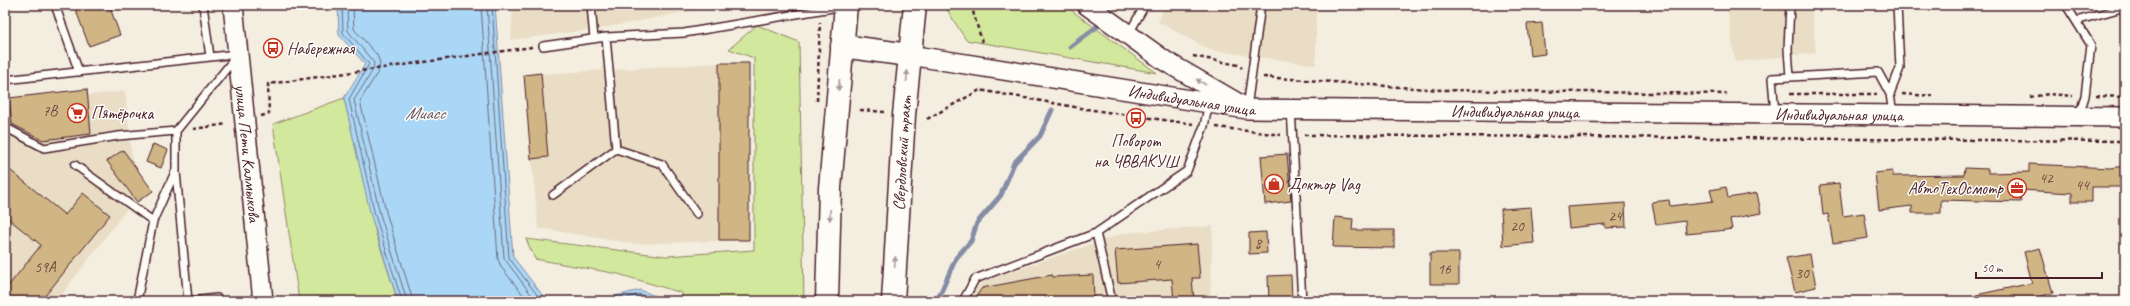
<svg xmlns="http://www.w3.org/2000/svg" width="2130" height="306" viewBox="0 0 2130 306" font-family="Caveat,sans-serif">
<rect width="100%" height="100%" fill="#f4eee0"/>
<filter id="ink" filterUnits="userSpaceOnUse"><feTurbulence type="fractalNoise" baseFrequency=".025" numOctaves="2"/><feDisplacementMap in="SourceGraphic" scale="8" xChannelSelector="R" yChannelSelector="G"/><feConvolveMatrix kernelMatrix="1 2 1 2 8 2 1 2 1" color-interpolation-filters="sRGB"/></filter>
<g filter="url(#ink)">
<path fill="#e9ddc5" d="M 513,5 L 721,5 L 604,28 L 511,40 Z
M 1165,5 L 1316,5 L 1316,65 L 1210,50 L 1158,22 Z
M 1727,5 L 1811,5 L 1816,53 L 1735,62 Z
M 719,63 L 749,63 L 749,240 L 634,244 L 538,228 L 524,75 Z
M 125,91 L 136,197 L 57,301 L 5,301 L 5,105 Z
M 1213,226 L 1210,301 L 959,301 L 985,281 L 1123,233 Z"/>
<path fill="#d2e89d" stroke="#8e8464" d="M 944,5 L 1064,5 L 1157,73 L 966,40 Z
M 757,25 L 799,42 L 804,301 L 682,301 L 682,293 L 618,274 L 535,259 L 526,239 L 666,256 L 754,250 L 754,58 L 729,49 Z
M 344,98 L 376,234 L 398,301 L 299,301 L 273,124 Z"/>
<path fill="#aad7f6" stroke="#848da5" d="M 338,5 L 495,5 L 513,257 L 547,301 L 398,301 L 371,216 L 344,98 L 365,64 L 339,35 Z
M 640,290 L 668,301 L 615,301 L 616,296 Z"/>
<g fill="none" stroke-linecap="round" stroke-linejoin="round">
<path stroke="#70697c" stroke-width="1" d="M 342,5 L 343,33 L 369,64 L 349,99 L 375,215 L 402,301
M 347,5 L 348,31 L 374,63 L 373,70 L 354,100 L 380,214 L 407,301
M 353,5 L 354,29 L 377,55 L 380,63 L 378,72 L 360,101 L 386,212 L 413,301
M 481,5 L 498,259 L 501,267 L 528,301
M 487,5 L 504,258 L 536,301
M 492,5 L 509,258 L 542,301
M 619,301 L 639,294 L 657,301"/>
<path stroke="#848da5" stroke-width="5" d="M 1070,47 L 1099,25
M 937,301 L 956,258 L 971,241 L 977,223 L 1001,195 L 1014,163 L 1040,136 L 1052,110"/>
</g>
<path fill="#d0b585" stroke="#4a1f2b" d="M 74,5 L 109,5 L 120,35 L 89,46 Z
M 1542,23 L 1545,54 L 1530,56 L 1527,24 Z
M 719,63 L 749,63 L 749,240 L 719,240 Z
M 541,73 L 548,157 L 531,159 L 524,75 Z
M 87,89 L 91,134 L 43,140 L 12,124 L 9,98 Z
M 153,144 L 168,150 L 161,168 L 146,162 Z
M 123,150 L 153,191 L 137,202 L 107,161 Z
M 1287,154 L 1291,201 L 1265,204 L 1261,156 Z
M 2029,164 L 2110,168 L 2125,166 L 2125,187 L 2092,187 L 2092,202 L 2072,202 L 2072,193 L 2020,190 L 2021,202 L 1941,200 L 1941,213 L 1912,213 L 1912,206 L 1879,210 L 1875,173 L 1892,171 L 1893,176 L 1964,175 L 1965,168 L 1988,169 L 1988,173 L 2029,172 Z
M 5,166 L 65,215 L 83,193 L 110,215 L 41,301 L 5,301 L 5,290 L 41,245 L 5,216 Z
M 1839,183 L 1843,216 L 1864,213 L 1868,238 L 1833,243 L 1828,214 L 1823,215 L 1820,185 Z
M 1726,187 L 1728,198 L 1757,193 L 1761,213 L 1730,219 L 1732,229 L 1718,231 L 1686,234 L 1685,221 L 1656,225 L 1652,202 L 1669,200 L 1670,206 L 1713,201 L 1710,190 Z
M 1625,203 L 1626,227 L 1605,228 L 1605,224 L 1569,228 L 1567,207 Z
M 1531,207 L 1534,243 L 1503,246 L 1501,209 Z
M 1335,217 L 1353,219 L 1352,230 L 1394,230 L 1394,248 L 1333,247 Z
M 1266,232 L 1267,253 L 1249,254 L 1249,233 Z
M 1197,244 L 1200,278 L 1192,278 L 1194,301 L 1174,301 L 1172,279 L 1118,283 L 1115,250 Z
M 2040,248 L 2053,293 L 2024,301 L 1976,301 L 1976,295 L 2032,283 L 2024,252 Z
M 1430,253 L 1459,253 L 1459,284 L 1430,284 Z
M 1810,254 L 1816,287 L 1795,292 L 1786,258 Z
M 1052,275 L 1053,277 L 1093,275 L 1094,301 L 973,301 L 982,288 Z
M 1291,275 L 1292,301 L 1269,301 L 1268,276 Z"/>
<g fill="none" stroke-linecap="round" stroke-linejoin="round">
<defs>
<path id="service" d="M 55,5 L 79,72
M 203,5 L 210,57
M 591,5 L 594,39
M 2066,5 L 2091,45 L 2085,96 L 2079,116
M 2076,21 L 2125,7
M 1128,35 L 1145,5
M 606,37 L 616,149
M 543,46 L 606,37 L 684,33 L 844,6
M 1790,77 L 1788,49 L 1790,5
M 5,80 L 237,54
M 1890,94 L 1900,68 L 1897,5
M 1247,108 L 1261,5
M 1291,109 L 1302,301
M 1775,114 L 1772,78 L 1878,72 L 1890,94 L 1893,114
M 5,127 L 44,148 L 118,136 L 176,131
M 75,165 L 153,221
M 176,172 L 188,301
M 553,195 L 616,149 L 662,164 L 697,214
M 1096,233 L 1112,301
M 137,301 L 153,221 L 176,170 L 176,131 L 235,58
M 190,301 L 217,298
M 963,301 L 975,279 L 1096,233 L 1187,171 L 1204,126 L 1209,103"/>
<g id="secondary">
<path id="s1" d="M 233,5 L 263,301"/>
<path d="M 1087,5 L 1165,61 L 1239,104"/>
<path id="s2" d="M 909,55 L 1247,109 L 2125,117"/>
</g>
<g id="primary">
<path d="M 842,46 L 909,55"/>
<path d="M 827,301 L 830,188 L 846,5"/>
<path id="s3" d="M 893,301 L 904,115 L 915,5"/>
</g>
</defs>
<use href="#service" stroke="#4a1f2b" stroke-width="10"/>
<use href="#secondary" stroke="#4a1f2b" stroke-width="22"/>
<use href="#primary" stroke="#4a1f2b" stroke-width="25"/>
<path stroke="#4a1f2b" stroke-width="2.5" stroke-dasharray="4 3" stroke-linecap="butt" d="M 971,5 L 983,45
M 1193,56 L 1238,65 L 1242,68
M 1263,77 L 1442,90 L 1727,94
M 1790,94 L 1877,94
M 1902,94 L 1933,96
M 2096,96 L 2125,97
M 2030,97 L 2049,94 L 2073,96
M 817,101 L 820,22
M 860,110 L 885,112
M 261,116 L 269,114 L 268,84 L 532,47
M 927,119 L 980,90 L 1086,109 L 1193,124
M 1216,127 L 1281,135
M 193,129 L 227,124
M 1304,135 L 2125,141"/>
<use href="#service" stroke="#fdfcf7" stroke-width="7"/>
<use href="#secondary" stroke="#fdfcf7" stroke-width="19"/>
<use href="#primary" stroke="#fdfcf7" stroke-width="22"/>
</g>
<defs><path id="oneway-solid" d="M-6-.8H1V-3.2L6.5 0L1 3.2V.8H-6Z"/></defs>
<g fill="#ac999b">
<use href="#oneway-solid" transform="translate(907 76) rotate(-85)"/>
<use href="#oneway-solid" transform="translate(1201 82) rotate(-150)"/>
<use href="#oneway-solid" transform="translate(839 85) rotate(95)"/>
<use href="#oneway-solid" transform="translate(830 215) rotate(92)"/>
<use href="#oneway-solid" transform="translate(895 262) rotate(-86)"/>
</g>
</g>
<defs>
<symbol id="bus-ring" viewBox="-11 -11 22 22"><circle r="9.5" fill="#fdfcf7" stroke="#c8321e" stroke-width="1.5"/><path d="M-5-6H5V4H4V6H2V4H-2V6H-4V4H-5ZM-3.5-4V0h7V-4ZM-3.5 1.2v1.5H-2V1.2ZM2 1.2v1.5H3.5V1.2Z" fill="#c8321e"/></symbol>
<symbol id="supermarket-ring" viewBox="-11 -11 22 22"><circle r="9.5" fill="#fdfcf7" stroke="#c8321e" stroke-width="1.5"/><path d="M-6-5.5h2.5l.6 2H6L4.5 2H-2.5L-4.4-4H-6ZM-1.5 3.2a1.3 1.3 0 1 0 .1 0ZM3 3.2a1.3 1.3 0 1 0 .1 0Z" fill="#c8321e"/></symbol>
<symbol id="shop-ring" viewBox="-11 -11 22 22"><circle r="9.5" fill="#fdfcf7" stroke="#c8321e" stroke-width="1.5"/><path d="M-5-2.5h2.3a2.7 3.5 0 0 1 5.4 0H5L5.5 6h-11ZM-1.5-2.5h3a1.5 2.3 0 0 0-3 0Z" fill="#c8321e"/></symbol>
<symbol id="office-ring" viewBox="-11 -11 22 22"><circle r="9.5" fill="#fdfcf7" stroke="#c8321e" stroke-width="1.5"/><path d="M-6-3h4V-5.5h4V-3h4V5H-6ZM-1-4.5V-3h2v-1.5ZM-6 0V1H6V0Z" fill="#c8321e"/></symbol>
</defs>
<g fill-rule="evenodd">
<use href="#bus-ring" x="262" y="37" width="22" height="22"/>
<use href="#supermarket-ring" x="66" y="102" width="22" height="22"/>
<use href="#bus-ring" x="1125" y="107" width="22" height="22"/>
<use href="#shop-ring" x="1263" y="173" width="22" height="22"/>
<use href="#office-ring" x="2006" y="177" width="22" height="22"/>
</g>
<g text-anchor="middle" stroke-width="3" stroke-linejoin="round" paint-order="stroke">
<g font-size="15" fill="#6c4442">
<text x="50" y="116">7В</text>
<text x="2046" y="183">42</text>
<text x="2082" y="190">44</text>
<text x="1615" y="221">24</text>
<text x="1517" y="231">20</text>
<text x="1258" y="248">8</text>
<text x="1157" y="269">4</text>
<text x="45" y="272">59А</text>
<text x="1444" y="274">16</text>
<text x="1802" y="278">30</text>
</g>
<g font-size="17" fill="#4a1f2b" stroke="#fdfcf7" text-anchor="start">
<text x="287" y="54">Набережная</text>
<text x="91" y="119">Пятёрочка</text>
<text x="1136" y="147" text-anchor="middle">Поворот<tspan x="1136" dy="20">на ЧВВАКУШ</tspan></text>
<text x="1288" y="190">Доктор Vag</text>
<text x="2003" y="194" text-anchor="end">АвтоТехОсмотр</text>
</g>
<g font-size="17" fill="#4a1f2b" stroke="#fdfcf7">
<text dy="6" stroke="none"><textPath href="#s2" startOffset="286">Индивидуальная улица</textPath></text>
<text dy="6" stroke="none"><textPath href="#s2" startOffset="610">Индивидуальная улица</textPath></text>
<text dy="6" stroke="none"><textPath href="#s2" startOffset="934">Индивидуальная улица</textPath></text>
<text dy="6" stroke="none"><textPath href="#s1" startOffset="149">улица Пети Калмыкова</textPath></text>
<text dy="6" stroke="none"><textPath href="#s3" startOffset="148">Свердловский тракт</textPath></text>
</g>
<g font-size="18" font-style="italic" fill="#675668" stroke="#fdfcf7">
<text x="425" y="119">Миасс</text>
</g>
</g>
<rect width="2130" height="306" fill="none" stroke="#fdfcf7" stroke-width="20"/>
<rect x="10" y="10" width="2110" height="286" fill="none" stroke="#4a1f2b" stroke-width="1.5" filter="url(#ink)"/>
<path d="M1976 272v6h126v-6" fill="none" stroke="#4a1f2b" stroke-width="2"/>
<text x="1982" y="272" font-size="12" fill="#4a1f2b" stroke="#fdfcf7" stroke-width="3" paint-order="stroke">50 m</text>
</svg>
